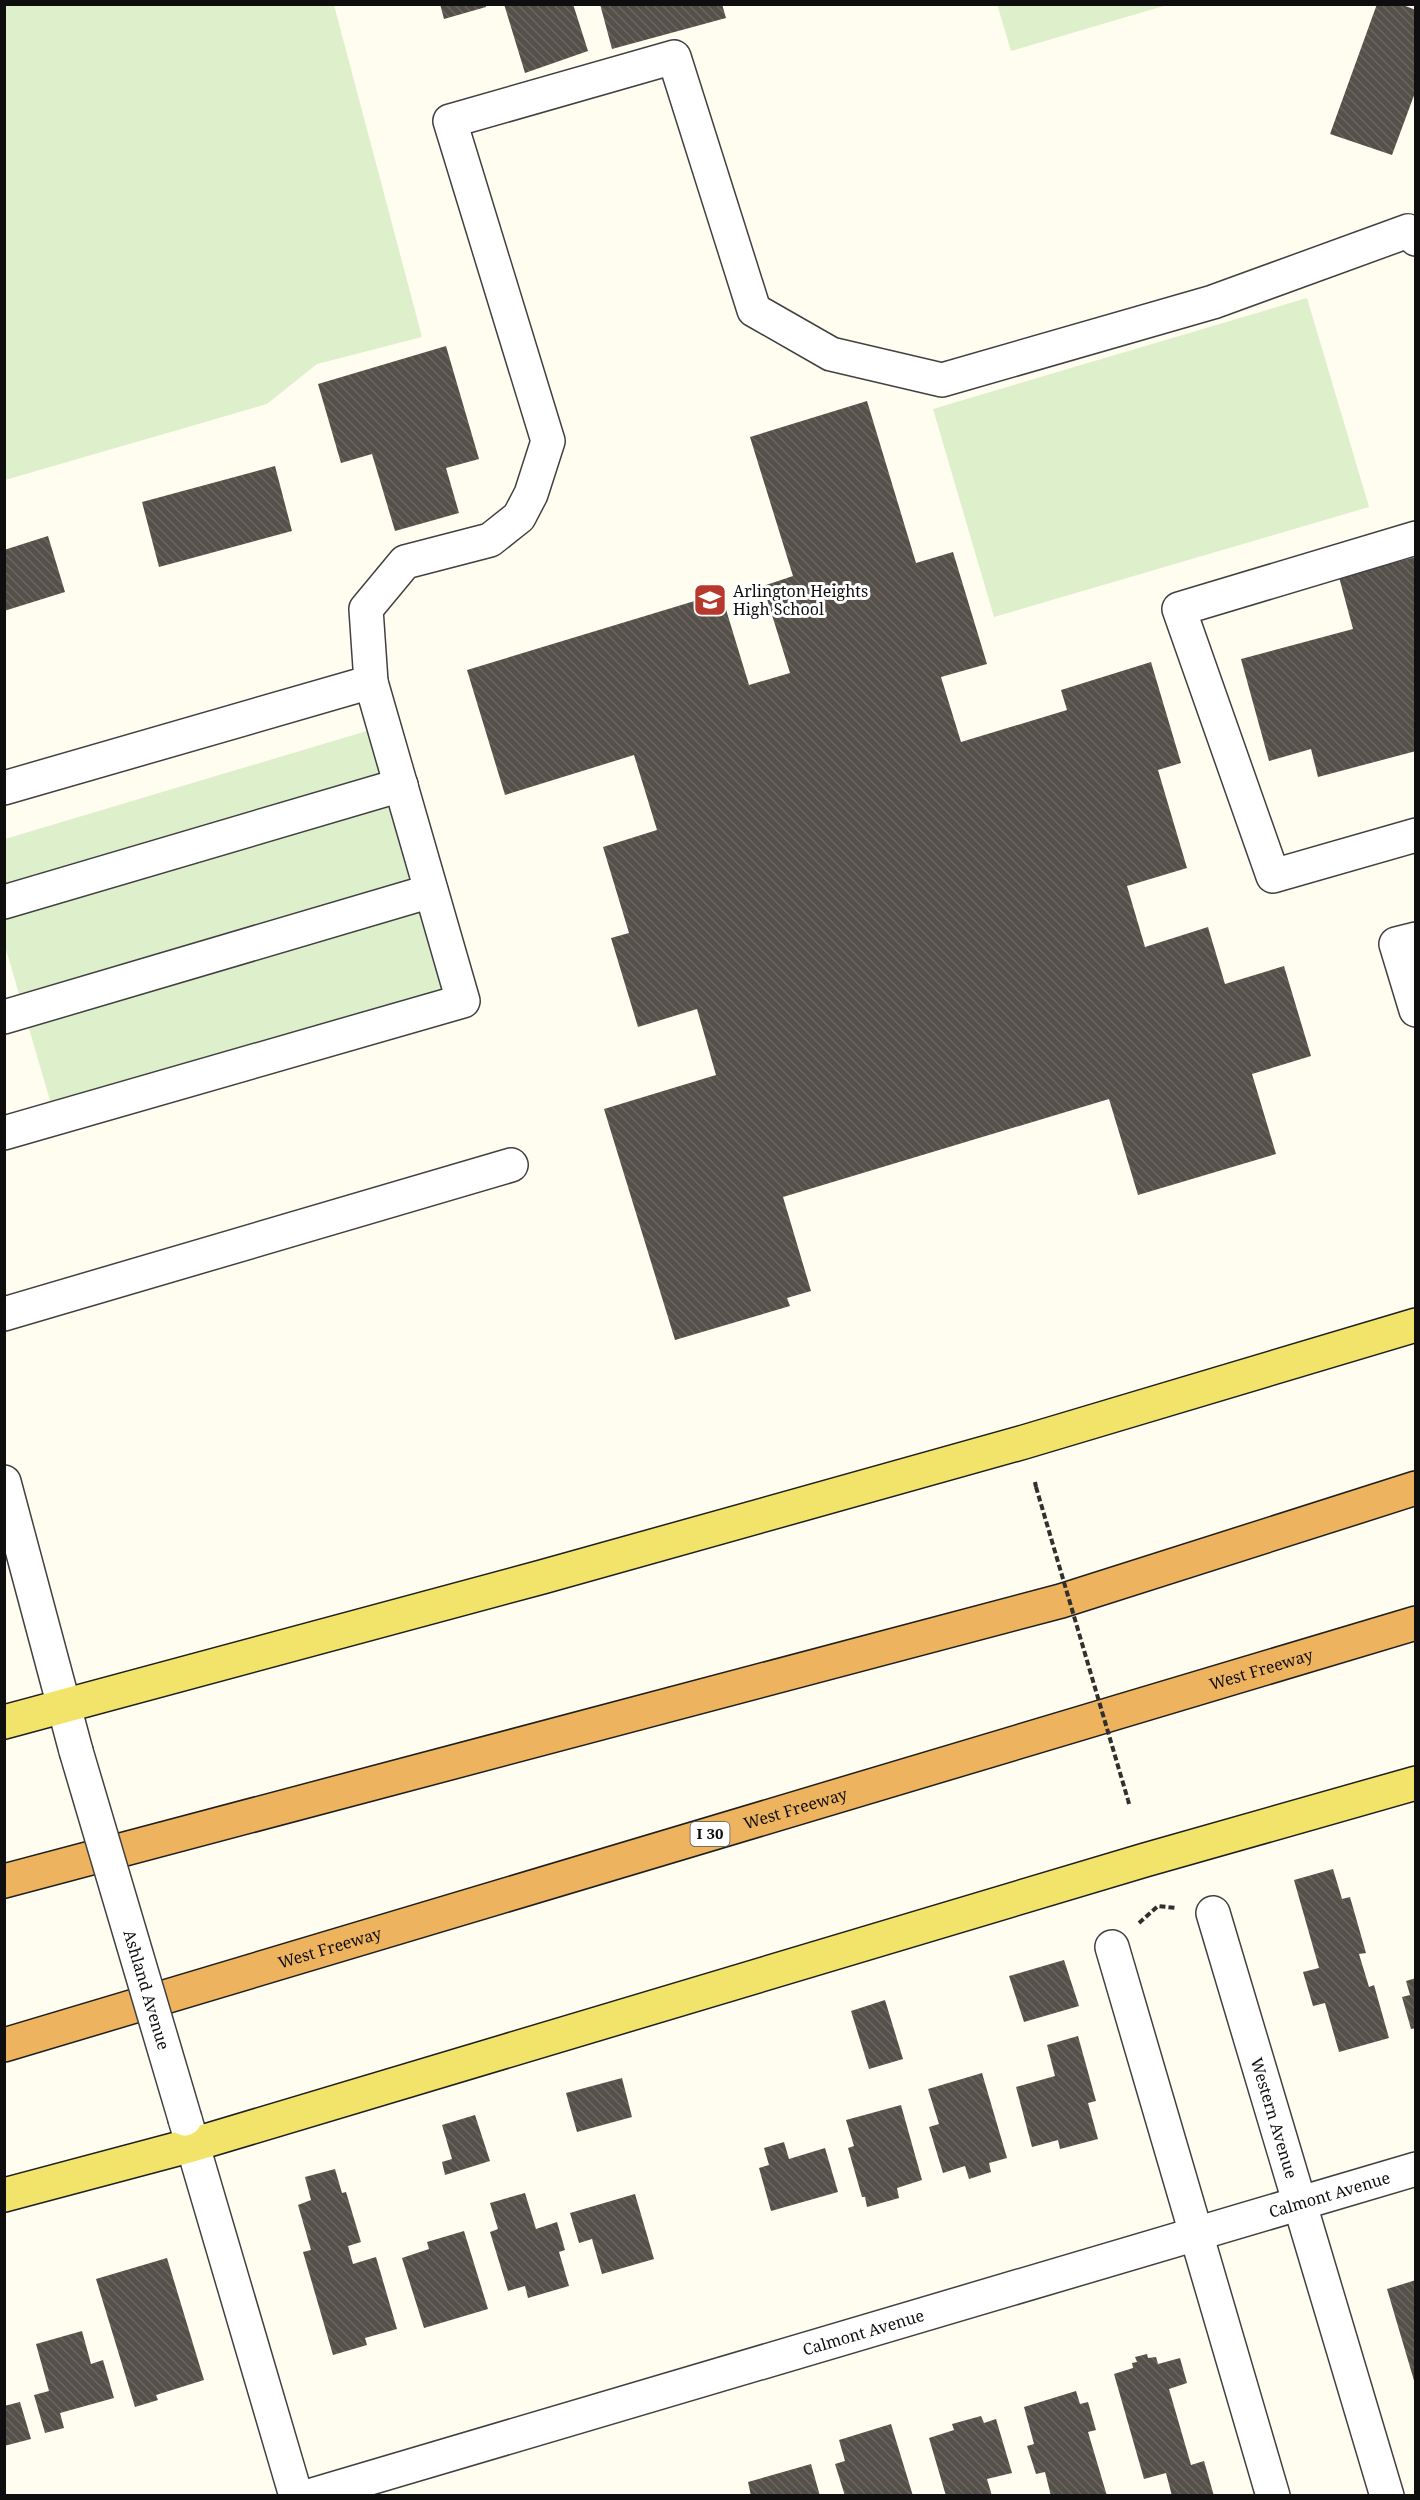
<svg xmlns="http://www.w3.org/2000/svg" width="1420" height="2500" viewBox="0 0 1420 2500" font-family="'Noto Serif',serif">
<defs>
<pattern id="building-back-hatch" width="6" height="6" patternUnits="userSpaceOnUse" patternTransform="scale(1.5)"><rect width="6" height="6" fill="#56504a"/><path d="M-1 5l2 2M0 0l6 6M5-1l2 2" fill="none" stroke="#696560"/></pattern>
</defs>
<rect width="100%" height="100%" fill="#fefdef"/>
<path fill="#deefcb" d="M 5,4 L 334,5 L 422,337 L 317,364 L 267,404 L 5,480 Z
M 997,4 L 1167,4 L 1167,5 L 1011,51 Z
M 1307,298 L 1369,507 L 994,617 L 933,409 Z
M 397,722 L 481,1003 L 58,1128 L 5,946 L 5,839 Z"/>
<path fill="url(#building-back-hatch)" d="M 440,4 L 485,4 L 486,7 L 444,19 Z
M 504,4 L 573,4 L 588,51 L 525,73 Z
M 600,4 L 722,4 L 726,18 L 612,49 Z
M 1377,4 L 1400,4 L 1416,10 L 1416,90 L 1392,155 L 1330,134 Z
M 446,346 L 479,459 L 446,468 L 459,513 L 395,531 L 372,454 L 341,463 L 318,384 Z
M 867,401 L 916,563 L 953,552 L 987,664 L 941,677 L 961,742 L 1067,710 L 1061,690 L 1151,662 L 1181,763 L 1158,770 L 1187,868 L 1127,886 L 1145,947 L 1208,927 L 1225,984 L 1284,966 L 1311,1056 L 1252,1074 L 1276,1154 L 1138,1195 L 1109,1099 L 783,1197 L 811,1291 L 787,1298 L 790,1306 L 675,1340 L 604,1109 L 716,1075 L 697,1009 L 638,1027 L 611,938 L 629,933 L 603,847 L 657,830 L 634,755 L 505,795 L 467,670 L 721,593 L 749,685 L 790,673 L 763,586 L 793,576 L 750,437 Z
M 275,466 L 292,531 L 159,567 L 142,502 Z
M 48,536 L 65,592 L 4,611 L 4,550 Z
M 1416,557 L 1416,751 L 1318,777 L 1311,749 L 1269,761 L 1241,659 L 1353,629 L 1339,577 Z
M 1333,1869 L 1342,1899 L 1350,1897 L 1366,1953 L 1359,1954 L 1369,1987 L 1374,1985 L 1389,2038 L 1339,2052 L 1325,2003 L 1313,2006 L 1303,1972 L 1319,1968 L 1294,1880 Z
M 1064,1960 L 1079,2006 L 1024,2022 L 1009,1976 Z
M 1416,1978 L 1416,2028 L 1411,2029 L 1402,1997 L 1410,1995 L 1406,1981 Z
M 885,2000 L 903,2059 L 869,2069 L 851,2011 Z
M 1078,2036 L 1096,2101 L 1088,2103 L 1098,2139 L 1060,2149 L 1058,2140 L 1032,2147 L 1016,2087 L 1055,2076 L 1047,2045 Z
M 982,2073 L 1007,2158 L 989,2163 L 991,2172 L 969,2179 L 965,2166 L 943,2173 L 929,2127 L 939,2124 L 928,2089 Z
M 622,2078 L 632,2117 L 577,2132 L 566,2093 Z
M 901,2105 L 922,2180 L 897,2188 L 899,2198 L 867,2207 L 865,2197 L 862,2197 L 848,2148 L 854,2146 L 846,2120 Z
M 475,2115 L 490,2161 L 445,2175 L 442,2162 L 452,2159 L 442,2125 Z
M 784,2142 L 789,2159 L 825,2148 L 838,2192 L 771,2211 L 759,2168 L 769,2165 L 764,2148 Z
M 335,2169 L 342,2193 L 346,2192 L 361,2242 L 348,2246 L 353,2264 L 376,2257 L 397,2329 L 365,2338 L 367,2345 L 333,2355 L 303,2252 L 311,2250 L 298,2205 L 311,2200 L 305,2177 Z
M 525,2193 L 536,2229 L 557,2222 L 565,2250 L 559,2252 L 569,2286 L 528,2298 L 525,2286 L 508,2291 L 490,2232 L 498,2229 L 490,2203 Z
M 635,2194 L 654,2259 L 602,2274 L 592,2239 L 579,2243 L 570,2213 Z
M 464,2231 L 488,2309 L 424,2328 L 402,2258 L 429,2249 L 427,2242 Z
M 167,2258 L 204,2380 L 156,2395 L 158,2400 L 135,2407 L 96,2279 Z
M 1416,2280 L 1416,2383 L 1415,2384 L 1387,2289 Z
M 82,2331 L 91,2364 L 103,2360 L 114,2398 L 60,2413 L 64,2428 L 45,2433 L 34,2395 L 49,2391 L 36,2344 Z
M 1147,2354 L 1148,2358 L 1156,2357 L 1158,2364 L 1180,2358 L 1187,2383 L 1169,2389 L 1191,2465 L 1204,2461 L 1214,2496 L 1172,2496 L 1166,2473 L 1144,2479 L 1114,2374 L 1133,2368 L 1132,2363 L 1137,2362 L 1135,2357 Z
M 1076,2391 L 1080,2404 L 1088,2402 L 1096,2430 L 1088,2432 L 1107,2496 L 1051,2496 L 1045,2472 L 1036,2474 L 1027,2446 L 1034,2444 L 1024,2407 Z
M 20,2402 L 31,2439 L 4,2446 L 4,2406 Z
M 981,2416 L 984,2423 L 996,2419 L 1012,2473 L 987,2479 L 992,2496 L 946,2496 L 929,2438 L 954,2430 L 952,2424 Z
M 891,2424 L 913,2496 L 845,2496 L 835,2464 L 845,2461 L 839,2440 Z
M 811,2464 L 820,2496 L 751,2496 L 748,2482 Z"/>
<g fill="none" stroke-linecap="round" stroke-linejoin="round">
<defs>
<g id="minor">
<path d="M 1416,538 L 1179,609 L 1273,876 L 1416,835"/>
<path d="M 4,788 L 371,682 L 366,609 L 405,562 L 490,540 L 519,517 L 531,494 L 548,441 L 450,121 L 674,57 L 754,310 L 831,354 L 942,380 L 1213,302 L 1408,231 L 1416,239"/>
<path d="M 4,902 L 401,785"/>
<path d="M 1416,939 L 1396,944 L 1416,1010"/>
<path d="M 4,1017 L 431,891"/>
<path d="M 4,1133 L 463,1001 L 371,682"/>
<path d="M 4,1314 L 511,1165"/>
<path d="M 4,1482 L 76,1751"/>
<path id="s1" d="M 1213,1913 L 1387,2496"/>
<path d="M 1112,1947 L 1273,2496"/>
<path d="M 185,2119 L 296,2496"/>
<path id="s2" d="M 309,2496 L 1416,2169"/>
</g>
<path id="major" d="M 4,1722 L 542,1577 L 1024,1442 L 1416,1325
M 4,2195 L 192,2145 L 1145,1860 L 1416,1783"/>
<g id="highway">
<path d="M 4,1881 L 1061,1601 L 1416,1488"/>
<path id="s3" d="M 4,2045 L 1416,1623"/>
</g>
</defs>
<use href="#minor" stroke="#414141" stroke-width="36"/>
<use href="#major" stroke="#1f1f1f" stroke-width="36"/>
<use href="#highway" stroke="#1f1f1f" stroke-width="36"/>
<path stroke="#303030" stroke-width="4" stroke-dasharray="6 3" stroke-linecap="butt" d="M 1035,1482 L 1036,1487
M 1128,1800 L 1129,1804
M 1139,1923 L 1158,1906 L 1176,1908"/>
<use href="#minor" stroke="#fff" stroke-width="33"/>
<use href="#major" stroke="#f2e36b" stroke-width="33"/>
<use href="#highway" stroke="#edb35e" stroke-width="33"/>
<defs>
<g id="minor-bridge">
<path id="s4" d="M 76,1751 L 185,2119"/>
</g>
</defs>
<use href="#minor-bridge" stroke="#414141" stroke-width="36" stroke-linecap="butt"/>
<path stroke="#303030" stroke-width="4" stroke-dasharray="6 3" stroke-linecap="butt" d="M 1036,1487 L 1128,1800"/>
<use href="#minor-bridge" stroke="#fff" stroke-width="33"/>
</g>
<defs>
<symbol id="school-square" viewBox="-11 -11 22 22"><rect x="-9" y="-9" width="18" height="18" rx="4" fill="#b7382c" stroke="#fff"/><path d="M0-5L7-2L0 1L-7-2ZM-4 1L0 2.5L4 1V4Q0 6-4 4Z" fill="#fff"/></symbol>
</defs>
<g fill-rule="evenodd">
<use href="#school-square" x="691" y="581" width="38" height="38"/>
</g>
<g text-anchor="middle" stroke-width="6" stroke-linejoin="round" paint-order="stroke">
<rect fill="#fff" stroke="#565656" stroke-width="1.5" x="690.5" y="1822" width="39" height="24" rx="4.5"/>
<g font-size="15" font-weight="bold" fill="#0e0e0e">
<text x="710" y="1839">I 30</text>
</g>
<g font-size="16" fill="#0e0e0e" stroke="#fff" text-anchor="start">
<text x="733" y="597">Arlington Heights<tspan x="733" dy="18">High School</tspan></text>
</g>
<g font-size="16" fill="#0e0e0e" stroke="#fff">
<text dy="6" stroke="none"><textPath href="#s3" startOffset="1312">West Freeway</textPath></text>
<text dy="6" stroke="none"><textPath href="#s3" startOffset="826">West Freeway</textPath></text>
<text dy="6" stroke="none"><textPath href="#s3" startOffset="340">West Freeway</textPath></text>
<text dy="6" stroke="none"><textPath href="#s4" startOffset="249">Ashland Avenue</textPath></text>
<text dy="6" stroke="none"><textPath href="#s1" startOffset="214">Western Avenue</textPath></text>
<text dy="6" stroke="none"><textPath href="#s2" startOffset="1064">Calmont Avenue</textPath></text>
<text dy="6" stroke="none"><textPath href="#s2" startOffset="578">Calmont Avenue</textPath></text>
</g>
</g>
<rect width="1420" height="2500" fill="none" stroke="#0e0e0e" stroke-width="12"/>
</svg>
